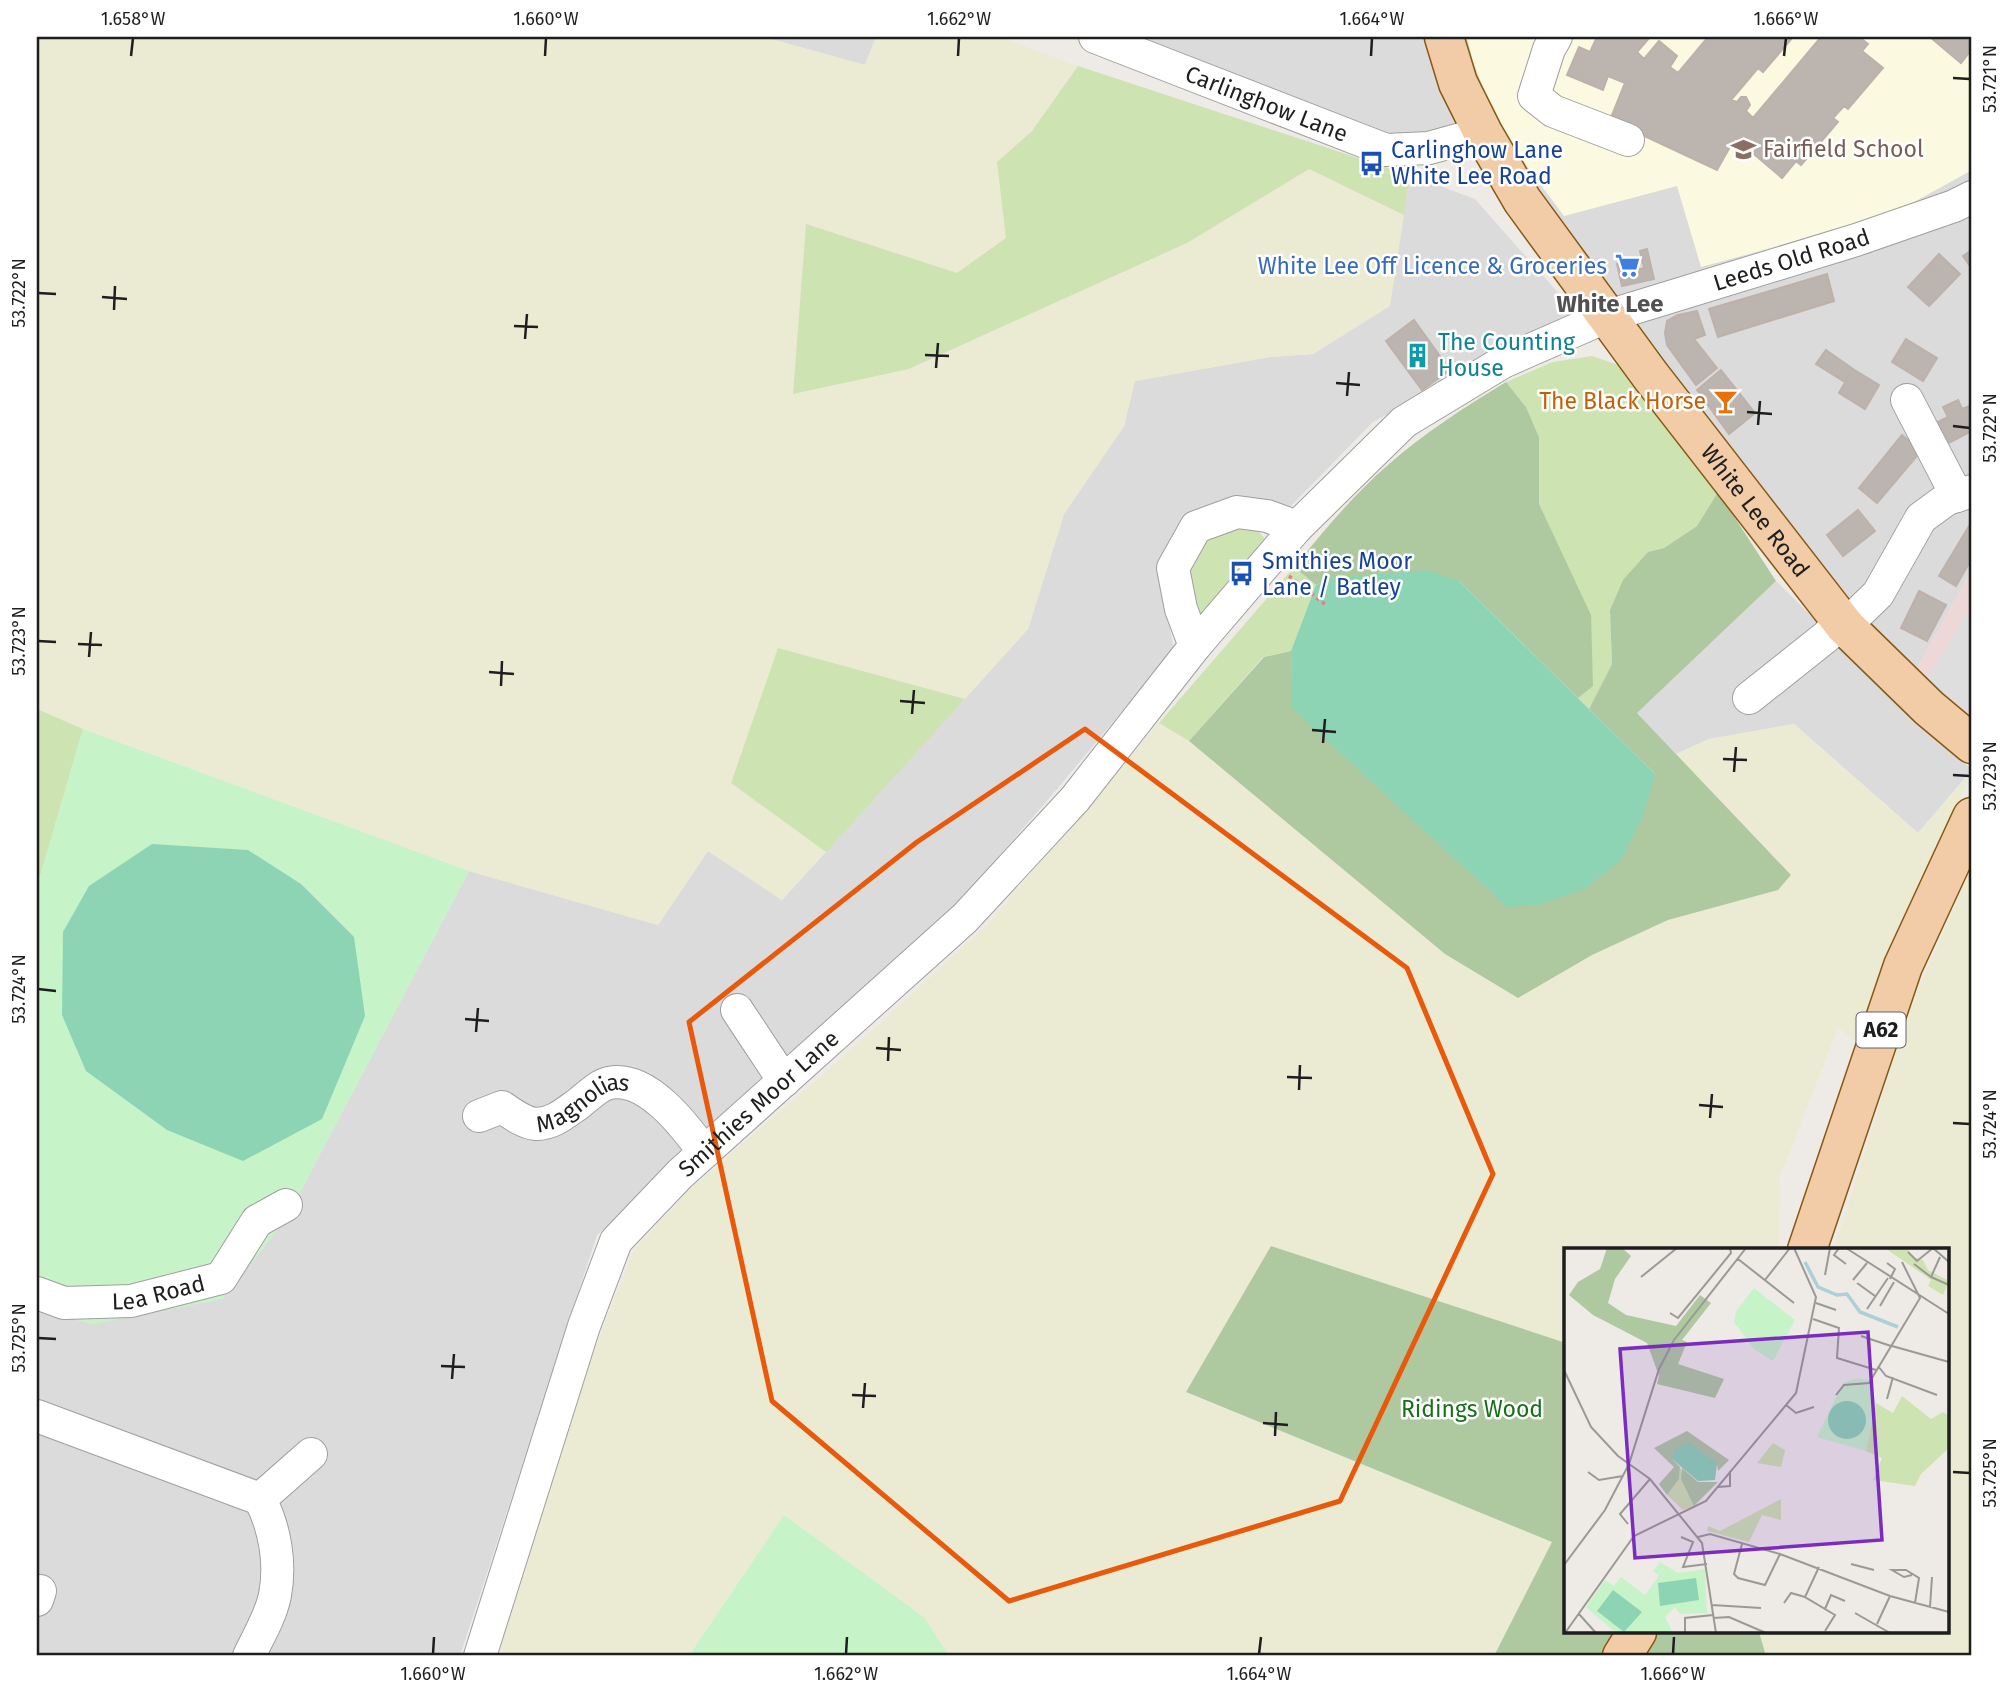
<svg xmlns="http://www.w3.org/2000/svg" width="2009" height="1693" viewBox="0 0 2009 1693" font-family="'Fira Sans',sans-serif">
<rect width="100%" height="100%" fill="#eeebe6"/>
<path fill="#dcdbdc" d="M 764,37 L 876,37 L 865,65 Z
M 1095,37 L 1972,37 L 1972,570 L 1917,668 L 1845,626 L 1483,134 L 1429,148 Z
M 1410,175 L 1475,199 L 1575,312 L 1373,422 L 1289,508 L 1216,505 L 1158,568 L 1174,649 L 1052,795 L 928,938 L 597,1235 L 460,1656 L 37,1656 L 37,1310 L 93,1324 L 286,1219 L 469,871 L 658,925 L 708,851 L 782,900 L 1028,629 L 1064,514 L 1124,426 L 1135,381 L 1270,357 L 1313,354 L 1389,306 Z
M 1776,581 L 1902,706 L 1972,770 L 1918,833 L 1794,724 L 1709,739 L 1676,754 L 1637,713 Z"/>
<path fill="#edd7d7" d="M 1972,570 L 1972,721 L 1946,707 L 1917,668 Z"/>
<path fill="#fbfae1" d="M 1467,37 L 1972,37 L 1972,170 L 1889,216 L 1701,267 L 1677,186 L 1564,216 L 1498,127 L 1473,61 Z"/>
<path fill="#ebebd3" d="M 37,37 L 764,37 L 865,65 L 876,37 L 1000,37 L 1078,66 L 1032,131 L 997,162 L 1007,238 L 794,394 L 910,369 L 1187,243 L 1309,169 L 1404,215 L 1390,306 L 1313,354 L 1270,357 L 1135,381 L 1124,426 L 1064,514 L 1028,629 L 965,699 L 778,649 L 731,783 L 826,852 L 782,900 L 708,851 L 658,925 L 469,871 L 84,729 L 37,709 Z
M 1159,723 L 1189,741 L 1445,954 L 1518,998 L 1592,955 L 1668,920 L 1778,890 L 1791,875 L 1676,754 L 1709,739 L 1794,724 L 1918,833 L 1972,770 L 1860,1045 L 1838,1027 L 1780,1177 L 1779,1250 L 1566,1250 L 1566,1343 L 1271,1246 L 1186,1393 L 1552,1542 L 1494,1656 L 949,1656 L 925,1618 L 784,1515 L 689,1656 L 510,1656 L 500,1647 L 573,1405 L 633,1252 L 687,1192 L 844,1056 L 986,926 Z
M 1972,866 L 1972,1656 L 1766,1656 L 1759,1632 L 1948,1632 L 1948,1250 L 1834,1250 L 1908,1013 Z"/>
<path fill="#cde3b1" d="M 1078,66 L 1410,175 L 1404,215 L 1309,169 L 1187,243 L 909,369 L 793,394 L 806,224 L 957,273 L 1006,238 L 997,162 L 1032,131 Z
M 1592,356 L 1633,370 L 1718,492 L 1697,526 L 1664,548 L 1648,552 L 1610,610 L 1612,664 L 1589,709 L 1578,698 L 1593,685 L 1539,504 L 1539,437 L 1526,407 L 1506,382 L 1553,362 Z
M 1236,526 L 1258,530 L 1267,542 L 1205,622 C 1190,603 1181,571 1197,549 C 1205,537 1223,532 1236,526 Z
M 1294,567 L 1316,585 L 1291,651 L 1263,657 L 1189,741 L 1159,723 Z
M 778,648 L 965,699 L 826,852 L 731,783 Z
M 37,709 L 83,729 L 37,887 Z"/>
<path fill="#aec99f" d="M 1506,382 L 1526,407 L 1539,437 L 1539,504 L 1591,615 L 1593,686 L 1578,698 L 1459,581 L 1333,578 L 1316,585 L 1294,567 C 1323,532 1353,495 1388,465 C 1424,433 1465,407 1506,382 Z
M 1718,492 L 1776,581 L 1637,713 L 1791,875 L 1778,890 L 1668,920 L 1592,955 L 1518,998 L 1445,954 L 1189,741 L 1264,657 L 1291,651 L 1293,708 L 1655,774 L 1589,709 L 1612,664 L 1610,610 L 1623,580 L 1648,552 L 1664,548 L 1697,526 Z
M 1271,1246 L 1566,1343 L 1566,1632 L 1759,1632 L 1766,1656 L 1494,1656 L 1552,1542 L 1186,1392 Z"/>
<path fill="#c7f3c8" d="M 83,729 L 469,871 L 286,1219 L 223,1299 L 93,1324 L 37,1310 L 37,887 Z
M 784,1515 L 925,1618 L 949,1656 L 689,1656 Z"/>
<path fill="#8cd4b4" d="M 1428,570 L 1459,581 L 1655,774 L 1643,816 L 1621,860 L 1584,889 L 1538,905 L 1507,907 L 1292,708 L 1291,651 L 1316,585 L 1332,578 Z
M 152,844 L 248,850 L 301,884 L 354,937 L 365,1016 L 322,1119 L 243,1161 L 167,1130 L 86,1071 L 62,1015 L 63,932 L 89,886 Z"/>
<path fill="#dedede" d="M 1966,614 L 1972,618 L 1972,715 L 1925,680 Z"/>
<path fill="#bbb4af" stroke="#beb1aa" stroke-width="2" d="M 1597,37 L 1650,37 L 1637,52 L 1644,59 L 1659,41 L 1677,56 L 1670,67 L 1678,73 L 1708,37 L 1793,37 L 1763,72 L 1758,68 L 1731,100 L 1737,102 L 1741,97 L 1746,97 L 1750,105 L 1746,111 L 1753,118 L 1821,37 L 1859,37 L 1868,44 L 1862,51 L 1883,68 L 1848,109 L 1844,106 L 1833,118 L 1838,122 L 1801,165 L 1796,161 L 1782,178 L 1735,138 L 1717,170 L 1610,120 L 1625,83 L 1608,76 L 1603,90 L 1567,75 L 1579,47 L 1590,52 Z
M 1930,37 L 1972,37 L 1972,49 L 1961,63 Z
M 1647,249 L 1654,279 L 1622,286 L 1617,264 L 1635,260 L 1637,270 L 1644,268 L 1640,251 Z
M 1972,250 L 1972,269 L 1963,256 Z
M 1939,254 L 1960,274 L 1929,306 L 1908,287 Z
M 1827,274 L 1834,301 L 1718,337 L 1709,309 Z
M 1697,311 L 1705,335 L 1694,339 L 1717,368 L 1696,385 L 1667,345 L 1665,333 L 1667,321 L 1678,315 Z
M 1414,320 L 1450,370 L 1422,390 L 1386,341 Z
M 1906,339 L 1937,358 L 1923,381 L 1892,362 Z
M 1826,350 L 1853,369 L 1845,382 L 1816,364 Z
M 1853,369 L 1879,385 L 1865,409 L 1839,393 Z
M 1721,370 L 1755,413 L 1729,434 L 1697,390 Z
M 1958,400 L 1962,409 L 1972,405 L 1972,431 L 1943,446 L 1932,425 L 1948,417 L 1943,407 Z
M 1902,435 L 1921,451 L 1877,503 L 1859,488 Z
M 1858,510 L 1875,531 L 1843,556 L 1827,535 Z
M 1972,521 L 1972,558 L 1956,586 L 1939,576 Z
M 1919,591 L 1946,605 L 1927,641 L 1901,628 Z"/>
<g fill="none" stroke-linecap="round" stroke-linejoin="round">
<defs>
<g id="minor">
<path id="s1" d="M 1095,37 L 1386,150 L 1429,148 L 1483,133"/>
<path d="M 1556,37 L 1549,49 L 1534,96 L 1553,111 L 1628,140"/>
<path d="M 1907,400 L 1957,496"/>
<path d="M 1845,626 L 1878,594 L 1921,518 L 1947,499 L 1972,491"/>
<path d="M 1195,646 L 1181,609 L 1173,568 L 1196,527 L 1237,512 L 1267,516 L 1297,527"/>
<path d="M 1749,698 L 1827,636 L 1841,620"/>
<path d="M 737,1010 L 784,1081"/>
<path id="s2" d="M 479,1116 L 502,1107 C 512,1114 524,1123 536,1124 C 553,1124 565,1113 578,1104 C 587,1097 599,1085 609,1083 C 647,1075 685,1126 704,1152"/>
<path id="s3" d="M 37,1293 L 64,1303 L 131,1301 L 221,1278 L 257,1221 L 286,1205"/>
<path d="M 37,1416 L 260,1499 C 275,1528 281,1563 275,1595 C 271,1616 258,1637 249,1656"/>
<path d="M 260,1499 L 311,1454"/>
<path d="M 37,1600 L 40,1591"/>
<path id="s4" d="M 480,1656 L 584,1326 L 616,1241 L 680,1174 L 965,918 L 1075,799 L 1195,646 L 1297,527 L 1404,422 L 1503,362 L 1608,316 L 1856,240 L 1954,206 L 1972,197"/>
</g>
<g id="major">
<path id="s5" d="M 1444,37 L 1458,83 L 1483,133 L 1522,200 L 1650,375 L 1845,626 L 1929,708 L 1972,744"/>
<path d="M 1807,1250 L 1903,966 L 1972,817"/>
<path d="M 1622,1656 L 1637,1632"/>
</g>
</defs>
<use href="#minor" stroke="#9f9f9f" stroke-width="34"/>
<use href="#major" stroke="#885811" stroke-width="41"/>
<path stroke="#ea7e7b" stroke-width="3.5" stroke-dasharray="3.5 3.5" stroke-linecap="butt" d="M 1289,576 L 1326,605"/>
<use href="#minor" stroke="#fff" stroke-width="32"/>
<use href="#major" stroke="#f1cca7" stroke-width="38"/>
</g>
<path fill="none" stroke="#e8590c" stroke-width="5" stroke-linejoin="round" d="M 1085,729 L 1407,968 L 1493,1174 L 1340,1501 L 1009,1601 L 772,1401 L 689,1022 L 917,842 Z"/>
<path fill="none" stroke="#1e1e1e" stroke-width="2.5" d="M 131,56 L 133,38M 545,56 L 546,38M 958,56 L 959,38M 1371,56 L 1372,38M 1784,56 L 1786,38M 1953,78 L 1970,79M 38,293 L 56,294M 102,297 L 127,299M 114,310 L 115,286M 514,326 L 538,327M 525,339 L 527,314M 925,355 L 949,356M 936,368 L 938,343M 1336,383 L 1360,385M 1347,396 L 1349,372M 1747,412 L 1772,414M 1758,425 L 1760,401M 1953,426 L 1970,428M 38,641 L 56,642M 78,644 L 102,645M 89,657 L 91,632M 489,672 L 514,674M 501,686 L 502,661M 900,701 L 925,703M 912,714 L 914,690M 1312,730 L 1336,732M 1323,743 L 1325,719M 1723,759 L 1747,760M 1734,772 L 1736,747M 1953,775 L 1970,776M 38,989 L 56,991M 465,1019 L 489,1021M 476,1032 L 478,1008M 876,1048 L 901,1050M 888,1061 L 889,1037M 1287,1077 L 1312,1078M 1299,1090 L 1300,1065M 1699,1105 L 1723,1107M 1710,1118 L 1712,1094M 1953,1123 L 1970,1124M 38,1338 L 56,1339M 441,1366 L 465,1367M 452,1379 L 454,1354M 852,1395 L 876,1396M 863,1408 L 865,1383M 1263,1423 L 1288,1425M 1275,1436 L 1276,1412M 1953,1472 L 1970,1473M 433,1654 L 434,1637M 846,1654 L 847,1637M 1259,1654 L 1261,1637M 1673,1654 L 1674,1637"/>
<defs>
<symbol id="school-bare" viewBox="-9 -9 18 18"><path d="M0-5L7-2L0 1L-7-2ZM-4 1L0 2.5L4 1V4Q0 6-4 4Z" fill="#8d6e63" stroke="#fff" stroke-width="2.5" paint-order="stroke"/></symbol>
<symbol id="bus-bare" viewBox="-9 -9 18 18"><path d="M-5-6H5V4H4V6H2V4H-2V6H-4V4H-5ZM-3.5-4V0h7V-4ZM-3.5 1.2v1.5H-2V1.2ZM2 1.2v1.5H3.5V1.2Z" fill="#1a4fb4" stroke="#fff" stroke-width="2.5" paint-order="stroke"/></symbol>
<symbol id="supermarket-bare" viewBox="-9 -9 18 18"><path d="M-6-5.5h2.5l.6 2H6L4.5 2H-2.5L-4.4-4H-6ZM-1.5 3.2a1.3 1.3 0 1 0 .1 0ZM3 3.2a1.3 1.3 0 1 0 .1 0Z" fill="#3f7fe0" stroke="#fff" stroke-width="2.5" paint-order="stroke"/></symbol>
<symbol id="building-bare" viewBox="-9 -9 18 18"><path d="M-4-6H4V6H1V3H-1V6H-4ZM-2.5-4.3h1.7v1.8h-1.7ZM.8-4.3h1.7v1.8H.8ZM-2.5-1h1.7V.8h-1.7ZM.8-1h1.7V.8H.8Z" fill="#0f9aa8" stroke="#fff" stroke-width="2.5" paint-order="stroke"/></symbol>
<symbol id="bar-bare" viewBox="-9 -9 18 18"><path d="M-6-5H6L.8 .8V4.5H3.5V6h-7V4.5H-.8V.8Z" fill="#e8710a" stroke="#fff" stroke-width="2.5" paint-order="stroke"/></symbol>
</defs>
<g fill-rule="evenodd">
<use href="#school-bare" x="1726" y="132" width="35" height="35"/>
<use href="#bus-bare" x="1354" y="146" width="35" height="35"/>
<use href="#supermarket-bare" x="1610" y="248" width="35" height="35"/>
<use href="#building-bare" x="1400" y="338" width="35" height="35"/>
<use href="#bar-bare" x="1708" y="384" width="35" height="35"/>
<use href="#bus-bare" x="1224" y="556" width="35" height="35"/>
</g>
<g text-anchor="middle" stroke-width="5" stroke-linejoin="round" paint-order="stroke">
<rect fill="#fff" stroke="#626262" stroke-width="2" x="1856.5" y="1012.5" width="49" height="35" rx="5"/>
<g font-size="21" font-weight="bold" fill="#1e1e1e">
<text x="1881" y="1037">A62</text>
</g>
<g font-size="23" fill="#1e1e1e" stroke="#fff">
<text dy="8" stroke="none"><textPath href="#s1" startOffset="184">Carlinghow Lane</textPath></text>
<text dy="8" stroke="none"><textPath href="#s4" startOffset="1998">Leeds Old Road</textPath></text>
<text dy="8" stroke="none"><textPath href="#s5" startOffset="570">White Lee Road</textPath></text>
<text dy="8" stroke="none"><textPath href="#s2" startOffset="116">Magnolias</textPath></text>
<text dy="8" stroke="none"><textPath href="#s4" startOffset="635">Smithies Moor Lane</textPath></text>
<text dy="8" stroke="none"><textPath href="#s3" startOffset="124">Lea Road</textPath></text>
</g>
<g font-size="23" fill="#785e54" stroke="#fff" text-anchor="start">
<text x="1763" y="157">Fairfield School</text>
</g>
<g font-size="23" fill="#164399" stroke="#fff" text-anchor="start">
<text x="1391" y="158">Carlinghow Lane<tspan x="1391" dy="26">White Lee Road</tspan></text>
<text x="1262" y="569">Smithies Moor<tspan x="1262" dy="26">Lane / Batley</tspan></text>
</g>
<g font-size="23" fill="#366cbe" stroke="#fff" text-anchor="end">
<text x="1607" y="274">White Lee Off Licence &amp; Groceries</text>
</g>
<g font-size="23" fill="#0d838f" stroke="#fff" text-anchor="start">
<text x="1438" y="350">The Counting<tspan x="1438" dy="26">House</tspan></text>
</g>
<g font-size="23" fill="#c56008" stroke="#fff" text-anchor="end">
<text x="1706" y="409">The Black Horse</text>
</g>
<g font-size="23" fill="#187119" stroke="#fff">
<text x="1472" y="1417">Ridings Wood</text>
</g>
<g font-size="24" font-weight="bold" fill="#515151" stroke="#fff">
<text x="1610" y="312">White Lee</text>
</g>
</g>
<g transform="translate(1564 1248)">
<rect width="385" height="385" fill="#eeebe6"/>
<path d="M 321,0 L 344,0 L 348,9 L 359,12 L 364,22 L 385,33 L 379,47 L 364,38 L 367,32 ZM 338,148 L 367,171 L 379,164 L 385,168 L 385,200 L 357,226 L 351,238 L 309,232 L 318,210 L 302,203 L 312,155 L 329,165 ZM 209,195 L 221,202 L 217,219 L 193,215 ZM 116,219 L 130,258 L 119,262 L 103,247 L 115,231 ZM 217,251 L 217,272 L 198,267 L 185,294 L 143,283 L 144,278 L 156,283 Z" fill="#cde3b1"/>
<path d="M 43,0 L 58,0 L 67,8 L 51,31 L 44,55 L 62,67 L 112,78 L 136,47 L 147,55 L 118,92 L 123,94 L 114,116 L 160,131 L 151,150 L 93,136 L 95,128 L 83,95 L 29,67 L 5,47 L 14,34 L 36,21 ZM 123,183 L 165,212 L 154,223 L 153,216 L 108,211 L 116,219 L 115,231 L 103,247 L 95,236 L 110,219 L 90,200 ZM 118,220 L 134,234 L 154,234 L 130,258 L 117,231 Z" fill="#aec99f"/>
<path d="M 190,40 L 231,72 L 209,113 L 190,101 L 170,74 L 172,63 ZM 295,130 L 304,132 L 312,155 L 302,203 L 253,189 L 279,135 ZM 96,314 L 114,325 L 141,321 L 143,365 L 116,366 L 111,359 L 101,369 L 109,385 L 52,385 L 22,359 L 41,332 L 50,338 L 57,329 L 81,347 L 95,328 L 89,323 Z" fill="#c7f3c8"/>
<path d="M264 172a19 19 0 1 1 38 0a19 19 0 1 1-38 0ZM 125,194 L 153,216 L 151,232 L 134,233 L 108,211 L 111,201 ZM 132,330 L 135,352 L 96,358 L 94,335 ZM 49,342 L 78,364 L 60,384 L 33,363 Z" fill="#8cd4b4"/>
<path fill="none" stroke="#abd0d7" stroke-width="3.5" d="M 241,14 L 254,39 L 273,47 L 283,46 L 296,64 L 334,79"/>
<path fill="none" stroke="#9b9996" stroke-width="2" d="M 275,0 L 270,7 L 282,16M 282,0 L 385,66M 369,0 L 385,14M 344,4 L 353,13 L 369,0M 376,9 L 367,29 L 385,37M 174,11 L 230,55M 323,15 L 331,21 L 326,31M 350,16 L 367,29M 261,27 L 266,0M 77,29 L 113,0M 201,32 L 226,0M 289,32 L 303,15M 293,35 L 311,48M 252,55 L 272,62M 316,58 L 330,34M 303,61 L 324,30M 106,65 L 114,70 L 167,5 L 166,0M 249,71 L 275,80 L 273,110 L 312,122M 297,88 L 327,98M 328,98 L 385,114M 314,118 L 322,128 L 373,147M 0,122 L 27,179 L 54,208 L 86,231 L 138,295 L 152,385M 272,147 L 280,137 L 305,135 L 356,50 L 338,14M 323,151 L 329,129M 222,157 L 232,165 L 250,159M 24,224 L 35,232 L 59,228M 154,239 L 166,238 L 166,223M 64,276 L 56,266 L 86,231M 117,289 L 129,294 L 119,319 L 143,316M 134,289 L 146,286 L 216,306 L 326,348 L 385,364M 178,296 L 170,326 L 174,330 L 201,337 L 216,306M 287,316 L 310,322M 0,317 L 41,262 L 65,216 L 95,121 L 110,92 L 182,0M 255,319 L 241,349 L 271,367 L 261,383M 348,327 L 340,329 L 328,322 L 342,322 L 355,330 L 351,355M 220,355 L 227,345 L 241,349M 148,357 L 197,360M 366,359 L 368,329M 261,361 L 267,347 L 281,353M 291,365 L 326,385M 15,366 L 32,385M 149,370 L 165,369 L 202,385M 313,376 L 326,348M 121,384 L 121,370 L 149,367M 1,385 L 70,288 L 142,253 L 232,145 L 252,49 L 230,0"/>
<path fill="#7b2cbf" fill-opacity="0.15" stroke="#7b2cbf" stroke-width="3.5" d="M 304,84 L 318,292 L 71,310 L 56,101 Z"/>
<rect width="385" height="385" fill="none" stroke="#1e1e1e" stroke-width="3.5"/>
</g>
<rect width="2009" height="1693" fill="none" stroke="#ffffff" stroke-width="77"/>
<rect x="38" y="38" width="1932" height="1616" fill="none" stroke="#1e1e1e" stroke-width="2.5"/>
<g font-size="18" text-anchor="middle" fill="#1e1e1e">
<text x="133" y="25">1.658°W</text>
<text x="546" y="25">1.660°W</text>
<text x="959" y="25">1.662°W</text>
<text x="1372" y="25">1.664°W</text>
<text x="1786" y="25">1.666°W</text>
<text transform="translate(1990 79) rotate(-90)" y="6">53.721°N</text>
<text transform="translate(19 293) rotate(-90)" y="6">53.722°N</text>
<text transform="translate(1990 428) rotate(-90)" y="6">53.722°N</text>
<text transform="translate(19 641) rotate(-90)" y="6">53.723°N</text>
<text transform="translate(1990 776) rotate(-90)" y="6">53.723°N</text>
<text transform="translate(19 989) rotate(-90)" y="6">53.724°N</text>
<text transform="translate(1990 1124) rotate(-90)" y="6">53.724°N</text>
<text transform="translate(19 1338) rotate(-90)" y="6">53.725°N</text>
<text transform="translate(1990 1473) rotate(-90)" y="6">53.725°N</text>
<text x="433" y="1680">1.660°W</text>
<text x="846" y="1680">1.662°W</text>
<text x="1259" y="1680">1.664°W</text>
<text x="1673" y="1680">1.666°W</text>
</g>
</svg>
